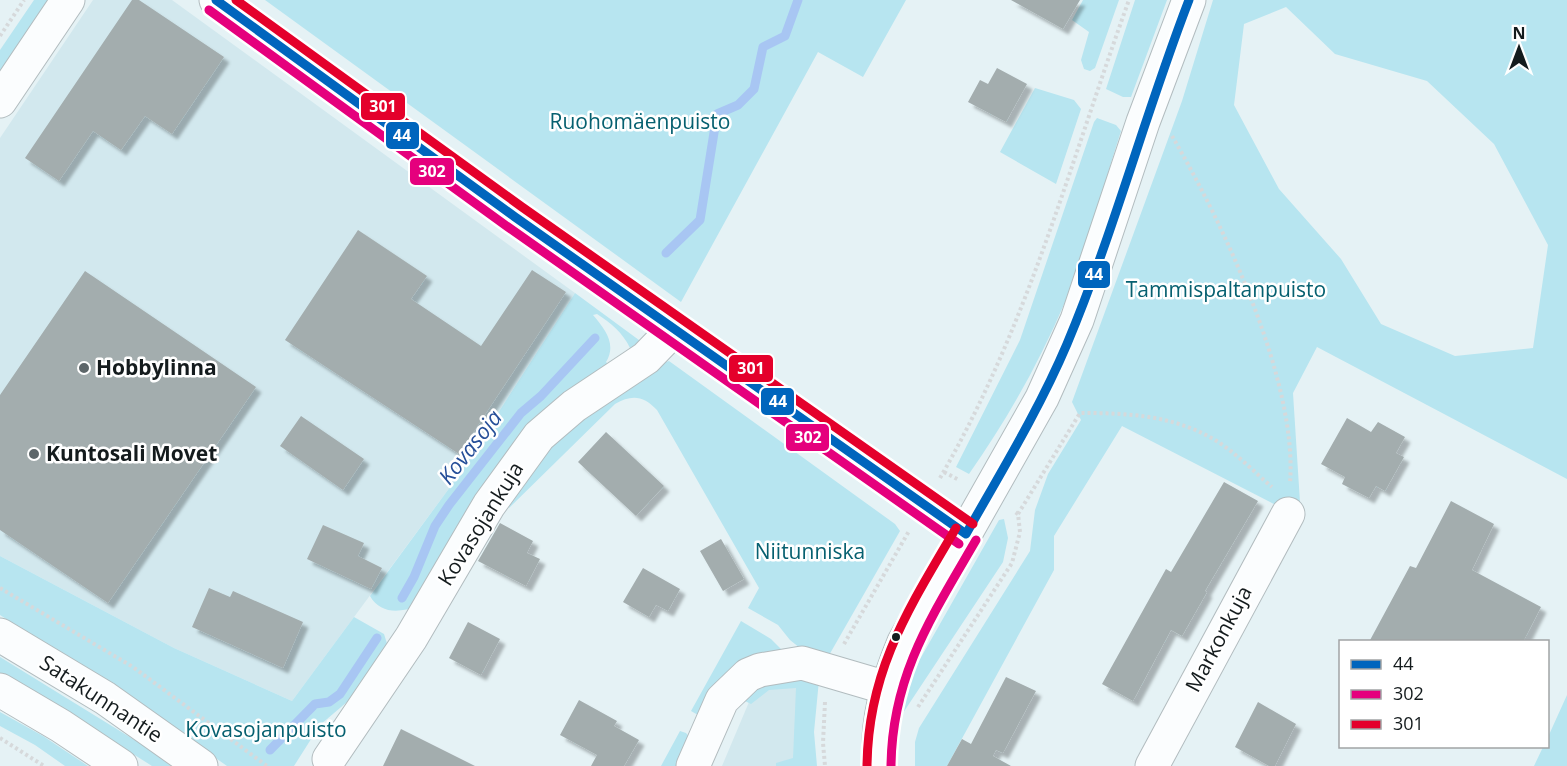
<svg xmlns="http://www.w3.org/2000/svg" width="1567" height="766" viewBox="0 0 1567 766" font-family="'Open Sans',sans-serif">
<defs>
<filter id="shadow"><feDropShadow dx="5.5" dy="5.5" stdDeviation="1.5" flood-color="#0004"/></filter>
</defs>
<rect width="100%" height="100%" fill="#e5f2f5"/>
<path fill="#d2e8ee" d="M 93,0 L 172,0 L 575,293 L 453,483 L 292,701 L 174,648 L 0,556 L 0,138 Z
M 789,674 L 814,702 L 812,766 L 722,766 L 749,702 Z"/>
<path fill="#b7e5f0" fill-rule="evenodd" d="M 34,0 L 50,0 L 0,73 L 0,50 Z
M 265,0 L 906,0 L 863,77 L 818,52 L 681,302 Z
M 1083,0 L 1119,0 L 1095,68 L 1090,71 L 1084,69 L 1081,60 L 1089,32 L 1072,20 Z
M 1135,0 L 1167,0 L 1131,97 L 1123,97 L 1106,89 Z
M 1213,0 L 1567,0 L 1567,479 L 1317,347 L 1293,393 L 1301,518 L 1122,426 L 1054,536 L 1054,570 L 947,766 L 915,766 L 915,742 L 919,728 L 1030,551 L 1035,510 L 1048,474 L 1081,420 L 1072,402 L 1182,101 ZM 1286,7 L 1335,54 L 1427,81 L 1494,144 L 1548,245 L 1533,348 L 1455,356 L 1381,324 L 1341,259 L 1279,189 L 1234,105 L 1244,24 Z
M 1035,88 L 1074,100 L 1081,109 L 1056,184 L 1000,152 Z
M 1097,118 L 1116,125 L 1121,131 C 1103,187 1088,247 1065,302 C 1039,363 1007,420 969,474 L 956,467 L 1020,340 L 1094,122 Z
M 575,293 L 643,343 L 551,418 L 417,606 C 400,613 380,614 370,596 L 453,483 ZM 597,314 C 611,323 623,333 630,348 L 623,358 L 608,364 L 606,362 C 617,344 605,329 593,315 Z
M 669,361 L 895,524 L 900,531 L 828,657 L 805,652 L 790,640 L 778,625 L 748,608 L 759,588 L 657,410 C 644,396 632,394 615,404 L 509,508 L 506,498 L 540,450 L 652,367 Z
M 1004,519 L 1008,538 L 1003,562 L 899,719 L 911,675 L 999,520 Z
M 0,556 L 174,648 L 292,701 L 354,617 L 384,634 L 389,650 L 347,702 L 320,725 L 294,766 L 227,766 L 159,718 L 0,615 Z
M 741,621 L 771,639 L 785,653 L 698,715 L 691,711 Z
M 0,657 L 141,744 L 171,766 L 152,766 L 21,683 L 0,673 Z
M 775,673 L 819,680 L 814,732 L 817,766 L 776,766 L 776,763 L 793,758 L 796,688 L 769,690 L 751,704 L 745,701 L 745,690 Z
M 1567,695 L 1567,766 L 1534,766 L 1543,747 L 1548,746 L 1548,737 Z
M 0,712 L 43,736 L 88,766 L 65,766 L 35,745 L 0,726 Z
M 680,731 L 686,733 L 691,739 L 684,766 L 661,766 Z"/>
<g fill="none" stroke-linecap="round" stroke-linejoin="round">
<path stroke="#a8c6f3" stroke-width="9" d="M 666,253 L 700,220 L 717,114 L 738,105 L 754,89 L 763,47 L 785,36 L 798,0
M 402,598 L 414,577 L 435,526 L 449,505 L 521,413 L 541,396 L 595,338
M 270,750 L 315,704 L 329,702 L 340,694 L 377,638"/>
</g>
<path fill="#a3adae" filter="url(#shadow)" d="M 132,0 L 139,0 L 224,57 L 172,134 L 145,116 L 121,150 L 93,131 L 59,181 L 25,158 Z
M 1011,0 L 1080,0 L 1063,29 Z
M 997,68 L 1027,84 L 1006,122 L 968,102 L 980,80 L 988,84 Z
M 358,230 L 427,276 L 411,299 L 481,346 L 532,270 L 566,292 L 459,454 L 285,340 Z
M 85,271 L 256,387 L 108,603 L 0,530 L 0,395 Z
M 301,416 L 364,459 L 343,490 L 280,446 Z
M 1347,418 L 1371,432 L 1378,422 L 1405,437 L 1396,453 L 1404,457 L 1385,491 L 1376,486 L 1369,498 L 1342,484 L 1345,477 L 1321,464 Z
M 606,432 L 664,486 L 636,516 L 578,462 Z
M 1224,482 L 1258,501 L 1205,591 L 1207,592 L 1182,636 L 1171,630 L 1133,701 L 1102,684 L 1166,569 L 1171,572 Z
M 1451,501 L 1494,524 L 1472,570 L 1541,607 L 1523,642 L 1369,642 L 1410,566 L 1416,568 Z
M 500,523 L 533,541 L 527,553 L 540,559 L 526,586 L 478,561 Z
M 323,525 L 364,543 L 358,556 L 382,568 L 371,589 L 307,559 Z
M 721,539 L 744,579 L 723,591 L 700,551 Z
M 643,568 L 680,589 L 668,611 L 656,605 L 649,617 L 623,602 Z
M 209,588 L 230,597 L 233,591 L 303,622 L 283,668 L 192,627 Z
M 468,622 L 500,639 L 481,675 L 449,658 Z
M 1006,677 L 1036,691 L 1003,753 L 996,750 L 993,756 L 1011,766 L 947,766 L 962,739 L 971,744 Z
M 579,700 L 617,721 L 614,726 L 639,740 L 624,766 L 591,766 L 597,755 L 560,735 Z
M 1258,702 L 1296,724 L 1275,766 L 1269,766 L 1235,747 Z
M 401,729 L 475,766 L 383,766 Z"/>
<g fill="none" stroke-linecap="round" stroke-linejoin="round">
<defs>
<path id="minor" d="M 216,0 L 515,217 L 966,534
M 0,101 L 68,0
M 329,759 L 411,638 L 489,505 L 539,436 L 574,406 L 646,358 L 675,328
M 693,766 L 722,700 L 748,675 L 760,670 L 802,663 L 887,688
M 1152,766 L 1288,514"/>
<path id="tertiary" d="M 879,766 C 876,721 887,683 904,642 L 1042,398 L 1077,320 L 1143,122 L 1189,0"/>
<path id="secondary" d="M 0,635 L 105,698 L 201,766
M 0,690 L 61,726 L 121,766"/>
</defs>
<use href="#minor" stroke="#b2bcbf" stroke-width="35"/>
<use href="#tertiary" stroke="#b2bcbf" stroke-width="35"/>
<use href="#secondary" stroke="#b2bcbf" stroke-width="35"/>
<path stroke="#d6d9db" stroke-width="4" stroke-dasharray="3 3" stroke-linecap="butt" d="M 0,36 L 24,0
M 1172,136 C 1223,223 1298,382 1290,483
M 944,472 L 959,480
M 940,478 C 1028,326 1070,163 1129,0
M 1018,514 L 1080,413 C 1127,413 1173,415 1215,440 C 1235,452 1254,472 1272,487
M 0,588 L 133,667 L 267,766
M 844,644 L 909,531
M 825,702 L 823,743 L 825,766
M 918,707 L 1012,563 L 1020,532 L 1018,514 L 1015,512
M 0,738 L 44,766"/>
<use href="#minor" stroke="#fbfdfe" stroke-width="33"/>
<use href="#tertiary" stroke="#fbfdfe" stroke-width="33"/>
<use href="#secondary" stroke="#fbfdfe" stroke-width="33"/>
<defs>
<path id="bus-1" d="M 216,0 L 515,217 L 966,534
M 966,534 C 1001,472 1039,410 1067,344 C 1114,232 1145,114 1189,0"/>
<path id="bus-2" d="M 209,10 L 508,227 L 959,544
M 891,766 C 892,675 932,616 976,540"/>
<path id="bus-3" d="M 236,0 L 522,207 L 973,524
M 867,766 C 868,670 909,608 956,528"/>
</defs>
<use href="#bus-1" stroke="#fff" stroke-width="14"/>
<use href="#bus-2" stroke="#fff" stroke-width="14"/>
<use href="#bus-3" stroke="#fff" stroke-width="14"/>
<use href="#bus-1" stroke="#0065bd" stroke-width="9"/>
<use href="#bus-2" stroke="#e5007d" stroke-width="9"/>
<use href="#bus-3" stroke="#e4002b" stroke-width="9"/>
</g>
<g fill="#5d6669" stroke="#fff" stroke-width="2">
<circle cx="84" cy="368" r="6"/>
<circle cx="34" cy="454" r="6"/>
</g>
<circle fill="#141b1d" stroke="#fff" stroke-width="2" cx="896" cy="637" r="5"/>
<g text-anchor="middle" stroke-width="5" stroke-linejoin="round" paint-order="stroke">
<g font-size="21" fill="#066070" stroke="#fff">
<text x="640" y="129">Ruohomäenpuisto</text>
<text x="1226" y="297">Tammispaltanpuisto</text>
<text x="810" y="559">Niitunniska</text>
<text x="266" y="737">Kovasojanpuisto</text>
</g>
<g font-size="21" font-weight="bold" fill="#141b1d" stroke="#fff" text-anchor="start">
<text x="96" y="375">Hobbylinna</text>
<text x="46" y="461">Kuntosali Movet</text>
</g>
<g font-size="21" fill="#141b1d" stroke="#fff">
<text transform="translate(481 524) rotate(-58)" y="7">Kovasojankuja</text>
<text transform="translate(1219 639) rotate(-62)" y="7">Markonkuja</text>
<text transform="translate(101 699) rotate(33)" y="7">Satakunnantie</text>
</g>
<g font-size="22" font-style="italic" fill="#264f99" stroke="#fff">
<text transform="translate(470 447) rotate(-52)" y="8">Kovasoja</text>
</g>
</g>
<g stroke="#fff" stroke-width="2">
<rect x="360" y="92" width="46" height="29" rx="6" fill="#e4002b"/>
<rect x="385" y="121" width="35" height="29" rx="6" fill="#0065bd"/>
<rect x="409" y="157" width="46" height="29" rx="6" fill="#e5007d"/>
<rect x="1077" y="260" width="34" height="29" rx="6" fill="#0065bd"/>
<rect x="728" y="354" width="46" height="29" rx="6" fill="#e4002b"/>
<rect x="760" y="387" width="35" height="29" rx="6" fill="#0065bd"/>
<rect x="785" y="423" width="45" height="29" rx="6" fill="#e5007d"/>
</g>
<g font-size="16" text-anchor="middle" font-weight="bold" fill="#fff">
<text x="383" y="112">301</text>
<text x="402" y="141">44</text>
<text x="432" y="177">302</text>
<text x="1094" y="280">44</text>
<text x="751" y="374">301</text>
<text x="778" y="407">44</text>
<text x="808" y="443">302</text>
</g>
<rect x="1339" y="640" width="210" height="108" fill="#ffffff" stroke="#a1a4a5" stroke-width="1.5"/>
<rect x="1351" y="660" width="30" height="9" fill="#0065bd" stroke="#a1a4a5" stroke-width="1.5"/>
<text x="1393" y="670" font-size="18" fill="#141b1d">44</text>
<rect x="1351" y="690" width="30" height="9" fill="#e5007d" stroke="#a1a4a5" stroke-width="1.5"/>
<text x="1393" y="700" font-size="18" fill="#141b1d">302</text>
<rect x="1351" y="720" width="30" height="9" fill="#e4002b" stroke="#a1a4a5" stroke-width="1.5"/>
<text x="1393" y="730" font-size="18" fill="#141b1d">301</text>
<g transform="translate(1519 48)" stroke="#ffffff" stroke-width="4.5" paint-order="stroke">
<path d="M0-4.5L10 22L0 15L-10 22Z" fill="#141b1d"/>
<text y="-9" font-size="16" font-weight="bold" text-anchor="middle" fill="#141b1d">N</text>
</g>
</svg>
